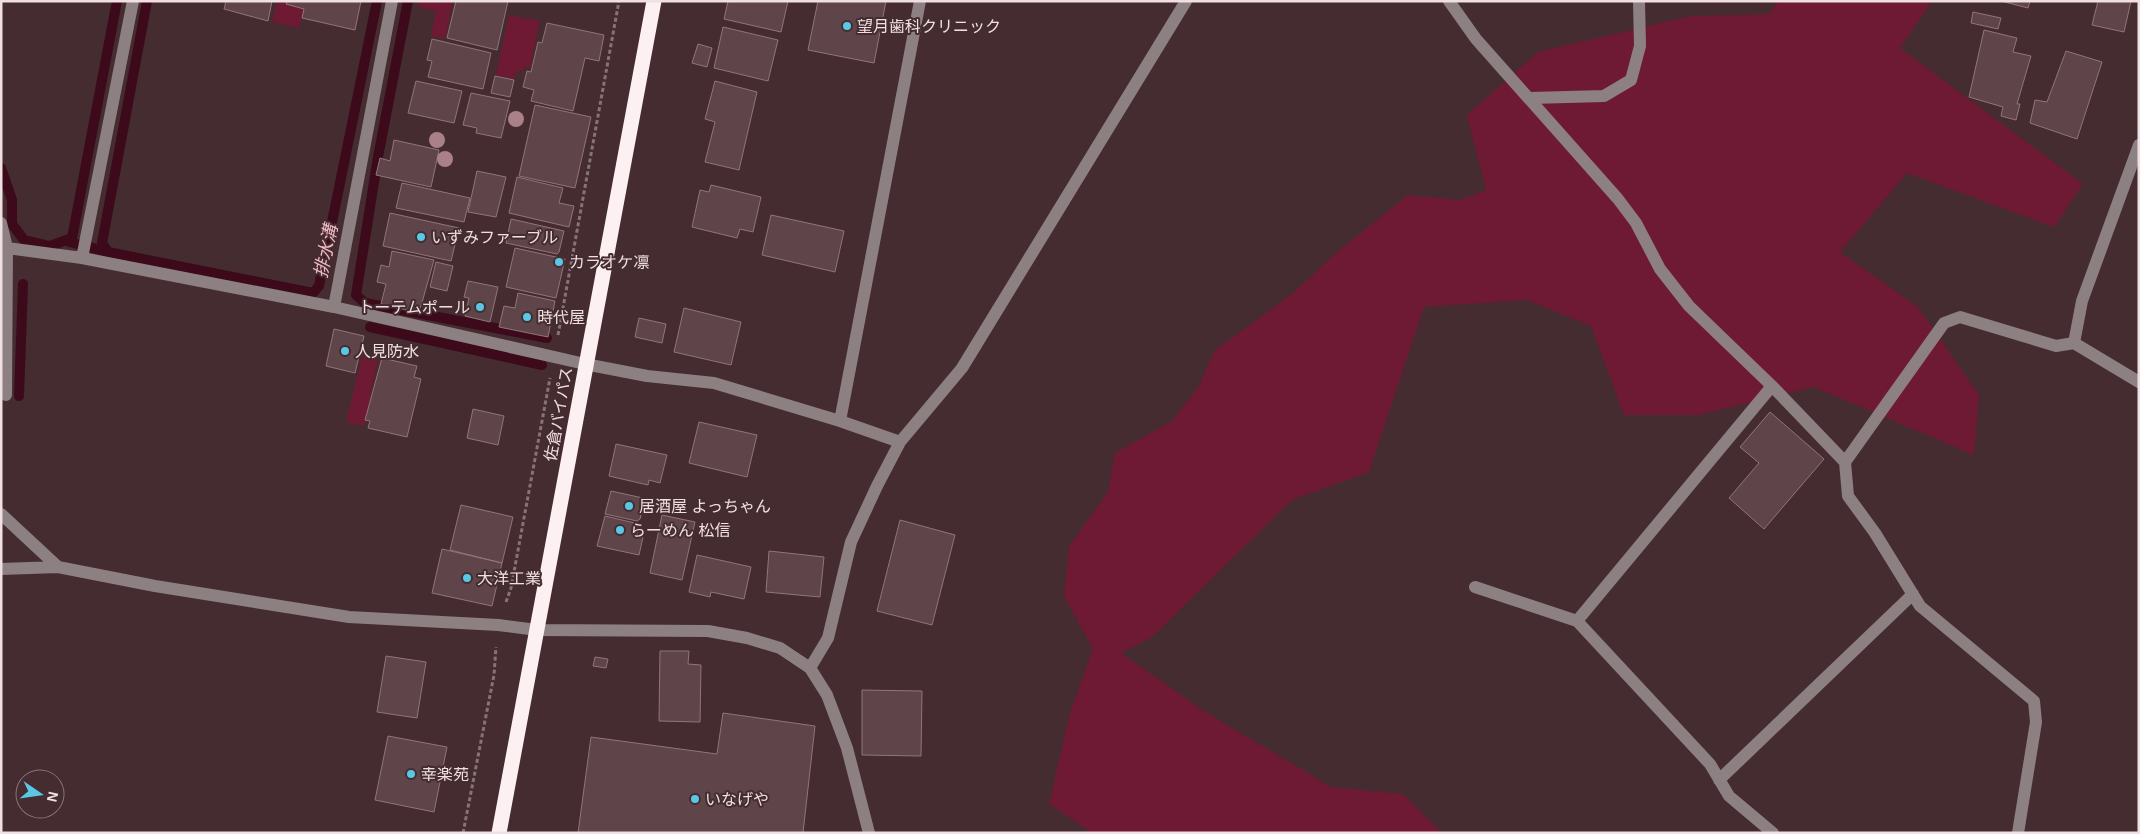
<svg xmlns="http://www.w3.org/2000/svg" width="2140" height="834" viewBox="0 0 2140 834" font-family="Helvetica,'Noto Sans JP',sans-serif">
<rect width="100%" height="100%" fill="#442c30"/>
<path fill="#6e1a34" d="M 277,1 L 287,1 L 286,4 L 304,9 L 299,28 L 272,22 Z
M 417,1 L 453,1 L 445,39 L 431,36 L 436,11 L 418,7 Z
M 1779,1 L 1932,1 L 1900,48 L 2083,184 L 2054,227 L 1907,173 L 1840,252 L 1918,307 L 1979,395 L 1974,455 L 1814,387 L 1699,415 L 1624,415 L 1591,326 L 1527,300 L 1424,307 L 1369,472 L 1292,500 L 1152,637 L 1121,653 L 1204,711 L 1331,787 L 1403,794 L 1442,833 L 1092,833 L 1049,804 L 1070,713 L 1093,649 L 1064,596 L 1069,546 L 1108,492 L 1115,453 L 1172,421 L 1199,386 L 1214,351 L 1292,294 L 1338,251 L 1408,195 L 1461,200 L 1486,190 L 1467,115 L 1538,52 L 1691,16 L 1768,14 Z
M 509,15 L 540,21 L 530,68 L 524,67 L 523,72 L 516,71 L 514,79 L 496,75 Z
M 362,355 L 378,359 L 364,426 L 346,422 Z"/>
<g fill="none" stroke-linecap="round" stroke-linejoin="round">
<path stroke="#3c0a1a" stroke-width="10" d="M 147,1 L 102,243 L 108,252 L 313,293 L 319,286 L 377,1
M 408,1 L 378,157 L 356,295 L 365,303 L 547,338
M 1,168 L 12,200 L 12,224 L 24,240 L 50,246 L 72,238 L 117,1
M 66,241 L 108,252
M 370,327 L 542,365
M 19,396 L 23,284"/>
</g>
<path fill="#5f4449" stroke="#92757a" d="M 226,1 L 272,1 L 268,21 L 224,9 Z
M 287,1 L 361,1 L 355,30 L 302,18 L 304,9 L 286,4 Z
M 456,1 L 508,1 L 497,50 L 447,38 Z
M 728,1 L 788,1 L 781,32 L 724,19 Z
M 818,1 L 886,1 L 874,63 L 808,50 Z
M 2001,1 L 2030,1 L 2028,8 Z
M 2098,1 L 2131,1 L 2124,32 L 2092,25 Z
M 1973,12 L 2001,18 L 1998,29 L 1971,23 Z
M 547,23 L 604,35 L 599,61 L 585,58 L 573,111 L 531,101 L 534,90 L 523,87 L 527,71 L 531,72 L 538,42 L 542,43 Z
M 723,27 L 778,40 L 768,81 L 714,68 Z
M 1984,30 L 2017,38 L 2013,52 L 2031,56 L 2017,104 L 2020,104 L 2016,120 L 2001,116 L 2003,107 L 1969,97 Z
M 432,39 L 491,53 L 483,89 L 428,77 L 432,61 L 427,60 Z
M 698,44 L 712,48 L 707,67 L 692,63 Z
M 2066,51 L 2102,62 L 2077,139 L 2030,123 L 2035,100 L 2047,102 Z
M 495,76 L 514,80 L 510,97 L 491,93 Z
M 416,81 L 462,91 L 454,123 L 408,113 Z
M 715,81 L 757,92 L 739,170 L 705,162 L 715,122 L 705,119 Z
M 471,93 L 510,101 L 501,138 L 476,133 L 477,128 L 463,125 Z
M 535,105 L 591,117 L 575,188 L 519,176 Z
M 394,140 L 439,150 L 431,187 L 376,175 L 380,158 L 390,161 Z
M 477,171 L 506,177 L 496,217 L 468,212 Z
M 517,177 L 563,188 L 559,203 L 574,206 L 569,227 L 509,213 Z
M 402,183 L 470,198 L 464,222 L 396,208 Z
M 711,185 L 761,197 L 753,232 L 740,229 L 737,238 L 692,227 L 700,190 L 709,192 Z
M 390,213 L 459,228 L 451,261 L 383,246 Z
M 771,215 L 844,231 L 835,272 L 762,255 Z
M 511,219 L 564,231 L 559,252 L 557,254 L 506,243 Z
M 515,248 L 565,259 L 556,298 L 506,287 Z
M 392,251 L 434,260 L 419,313 L 381,304 L 386,284 L 377,282 L 381,265 L 389,267 Z
M 436,262 L 453,266 L 447,291 L 430,287 Z
M 468,281 L 498,287 L 490,322 L 465,316 L 469,298 L 464,297 Z
M 518,293 L 555,301 L 548,337 L 499,327 L 504,306 L 515,308 Z
M 684,308 L 741,322 L 731,365 L 674,352 Z
M 639,318 L 666,324 L 662,343 L 635,337 Z
M 334,329 L 364,336 L 355,373 L 326,366 Z
M 382,358 L 417,366 L 414,377 L 421,379 L 407,437 L 368,428 L 370,421 L 365,420 Z
M 473,409 L 504,416 L 498,445 L 467,438 Z
M 1770,412 L 1824,459 L 1764,529 L 1729,498 L 1759,463 L 1740,447 Z
M 699,422 L 757,435 L 747,477 L 689,463 Z
M 616,444 L 667,455 L 660,483 L 649,480 L 648,485 L 609,476 Z
M 611,491 L 652,500 L 649,514 L 642,512 L 640,519 L 637,521 L 605,514 Z
M 461,505 L 513,517 L 502,563 L 450,550 Z
M 662,515 L 695,522 L 682,580 L 650,573 Z
M 605,516 L 639,524 L 637,536 L 643,537 L 639,555 L 597,546 Z
M 900,520 L 955,535 L 932,625 L 877,611 Z
M 442,549 L 502,563 L 492,606 L 432,593 Z
M 769,551 L 824,557 L 820,597 L 766,592 Z
M 697,555 L 751,567 L 744,599 L 711,592 L 710,597 L 689,592 Z
M 660,651 L 689,651 L 688,664 L 701,665 L 700,722 L 659,721 Z
M 386,656 L 426,662 L 417,718 L 377,712 Z
M 595,657 L 608,659 L 606,668 L 593,666 Z
M 862,690 L 922,691 L 921,756 L 862,755 Z
M 723,713 L 815,726 L 803,833 L 578,833 L 591,737 L 717,754 Z
M 388,736 L 447,747 L 434,812 L 375,800 Z"/>
<g fill="none" stroke-linecap="round" stroke-linejoin="round">
<path stroke="#877376" stroke-width="3" stroke-dasharray="4 2.5" stroke-linecap="butt" d="M 558,335 L 619,1
M 506,602 L 511,588 L 550,378
M 463,833 L 494,675 L 496,647"/>
<path stroke="#8d8082" stroke-width="12" d="M 1449,1 L 1476,39 L 1618,199 L 1636,223 L 1660,269 L 1689,306 L 1772,386 L 1845,462 L 1944,323 L 1960,317 L 2056,346 L 2074,343 L 2082,301 L 2139,145
M 1530,98 L 1604,96 L 1631,80 L 1640,46 L 1639,1
M 1,223 L 7,248 L 6,395
M 7,248 L 82,258 L 334,307 L 585,364 L 647,376 L 714,383 L 840,421 L 900,442
M 82,258 L 133,1
M 334,307 L 392,1
M 2074,343 L 2139,382
M 840,421 L 920,1
M 1845,462 L 1848,496 L 1875,533 L 1920,606 L 2034,701 L 2036,722 L 2018,833
M 1,514 L 58,567
M 1,569 L 58,567 L 155,586 L 349,617 L 498,625 L 537,630 L 708,631 L 747,638 L 780,648 L 810,668 L 827,695 L 847,748 L 869,833
M 1475,587 L 1577,621 L 1710,764 L 1729,796 L 1773,833
M 1577,621 L 1772,386
M 810,668 L 828,638 L 851,542 L 877,486 L 900,442 L 962,368 L 1186,1
M 1719,780 L 1913,594"/>
<path stroke="#fdf0f2" stroke-width="15" d="M 499,833 L 654,1"/>
</g>
<g fill="#aa8189">
<circle cx="516" cy="119" r="8"/>
<circle cx="437" cy="140" r="8"/>
<circle cx="445" cy="159" r="8"/>
</g>
<g fill="#59c8e4" stroke="#442c30" stroke-width="2">
<circle cx="847" cy="26" r="5"/>
<circle cx="421" cy="237" r="5"/>
<circle cx="559" cy="262" r="5"/>
<circle cx="480" cy="307" r="5"/>
<circle cx="527" cy="317" r="5"/>
<circle cx="345" cy="351" r="5"/>
<circle cx="629" cy="506" r="5"/>
<circle cx="620" cy="530" r="5"/>
<circle cx="467" cy="578" r="5"/>
<circle cx="411" cy="774" r="5"/>
<circle cx="695" cy="799" r="5"/>
</g>
<g text-anchor="middle" stroke-width="4" stroke-linejoin="round" paint-order="stroke">
<g font-size="16" fill="#f0e0e2" stroke="#442c30" text-anchor="start">
<text x="857" y="32">望月歯科クリニック</text>
<text x="431" y="243">いずみファーブル</text>
<text x="569" y="268">カラオケ凛</text>
<text x="470" y="313" text-anchor="end">トーテムポール</text>
<text x="537" y="323">時代屋</text>
<text x="355" y="357">人見防水</text>
<text x="639" y="512">居酒屋 よっちゃん</text>
<text x="630" y="536">らーめん 松信</text>
<text x="477" y="584">大洋工業</text>
<text x="421" y="780">幸楽苑</text>
<text x="705" y="805">いなげや</text>
</g>
<g font-size="16" fill="#f0e0e2" stroke="#442c30">
<text transform="translate(558 414) rotate(-80)" y="6">佐倉バイパス</text>
</g>
<g font-size="18" font-style="italic" fill="#f1bac4" stroke="#442c30">
<text transform="translate(326 251) rotate(-78)" y="6">排水溝</text>
</g>
</g>
<rect width="2140" height="834" fill="none" stroke="#f0e0e2" stroke-width="5"/>
<g transform="translate(40 794) rotate(103)"><circle r="24" fill="#442c30" stroke="#897477"/>
<path d="M0-4L9 19L0 12L-9 19Z" fill="#59c8e4"/>
<text y="-8" font-size="14" font-weight="bold" text-anchor="middle" fill="#f0e0e2">N</text>
</g>
</svg>
